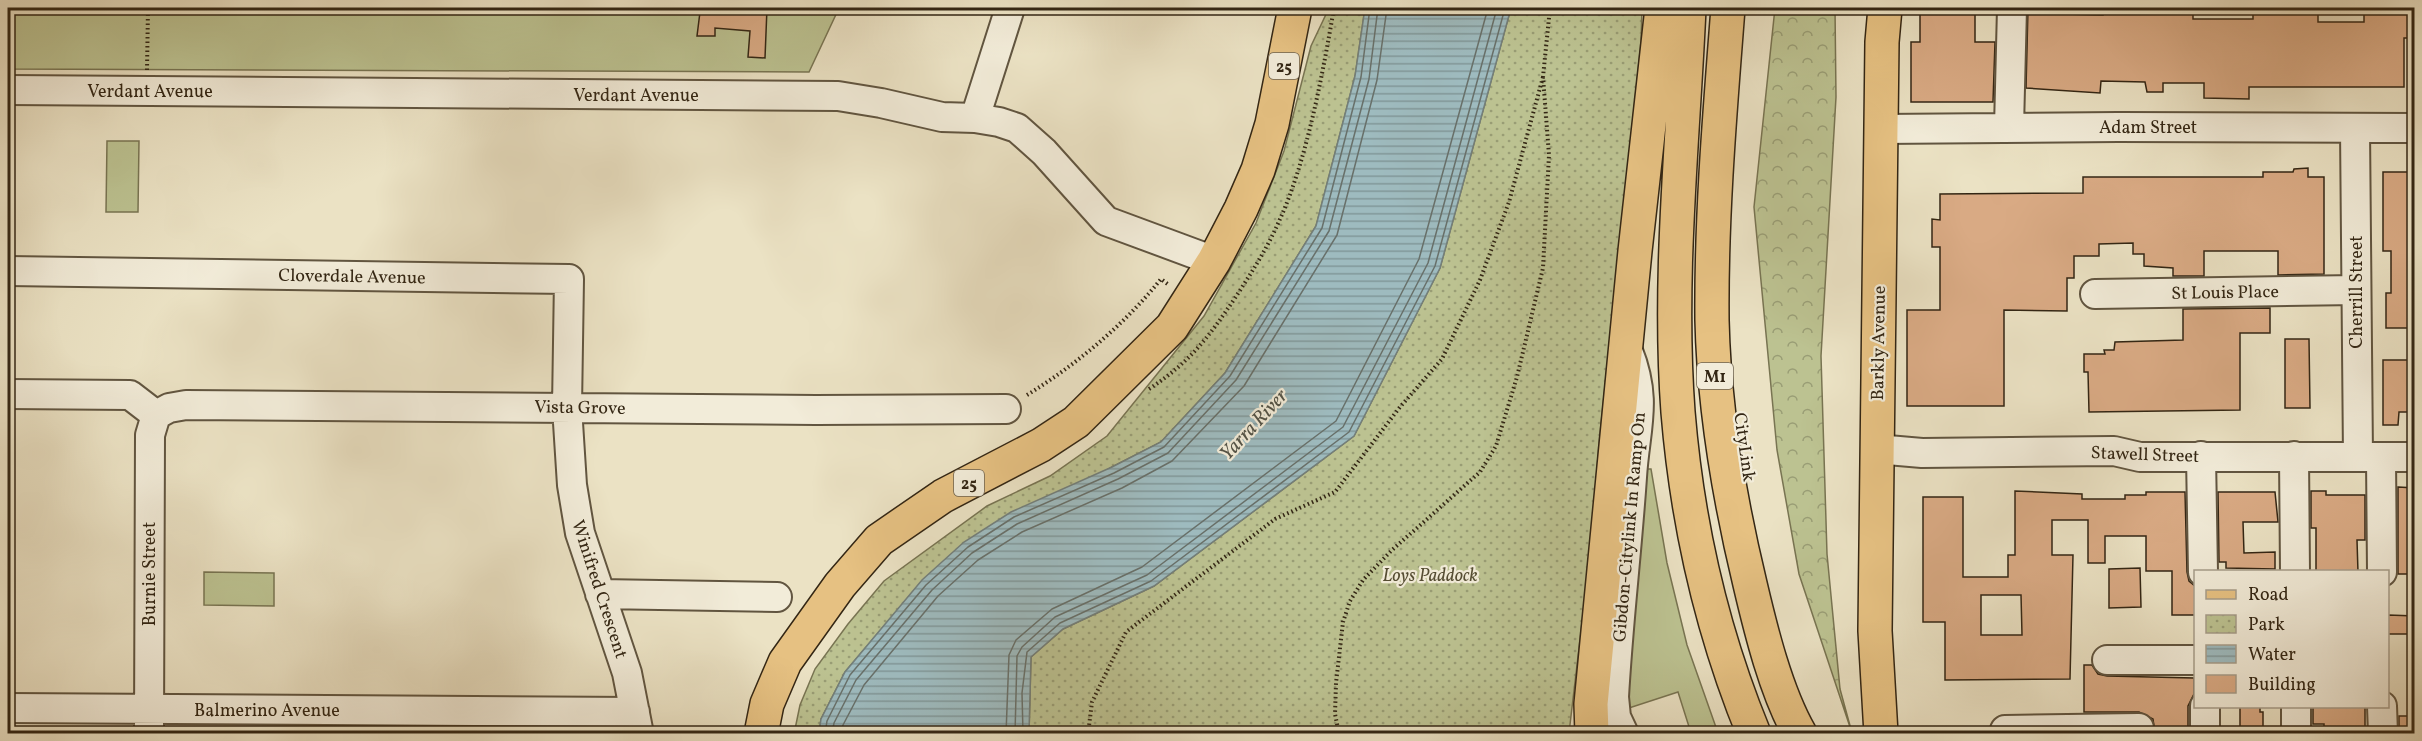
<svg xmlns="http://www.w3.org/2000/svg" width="2422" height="741" viewBox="0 0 2422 741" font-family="Vollkorn,serif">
<defs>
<pattern id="forest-crowns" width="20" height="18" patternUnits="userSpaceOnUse" patternTransform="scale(1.5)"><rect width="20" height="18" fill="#bcc291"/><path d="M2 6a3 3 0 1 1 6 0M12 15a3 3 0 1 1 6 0" fill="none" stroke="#999d75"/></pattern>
<pattern id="park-dots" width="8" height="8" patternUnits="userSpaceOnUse" patternTransform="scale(1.5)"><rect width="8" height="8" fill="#bcc291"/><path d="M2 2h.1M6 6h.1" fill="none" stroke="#999d75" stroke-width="1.8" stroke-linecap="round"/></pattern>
<pattern id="water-rules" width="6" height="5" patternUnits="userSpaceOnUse" patternTransform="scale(1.5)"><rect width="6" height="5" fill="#9ebbbf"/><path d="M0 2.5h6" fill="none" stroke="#81989a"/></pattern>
</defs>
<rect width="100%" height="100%" fill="#ebe2c4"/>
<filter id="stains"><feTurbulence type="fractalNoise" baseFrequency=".00333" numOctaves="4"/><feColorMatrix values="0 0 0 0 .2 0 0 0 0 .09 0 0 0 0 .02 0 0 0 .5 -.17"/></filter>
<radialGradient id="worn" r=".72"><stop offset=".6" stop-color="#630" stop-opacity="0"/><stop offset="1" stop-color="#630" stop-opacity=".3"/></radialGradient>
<path fill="#bcc291" stroke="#787452" stroke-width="1.5" d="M 8,8 L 839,8 L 809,72 L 8,69 Z
M 107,141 L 139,141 L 138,212 L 106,212 Z
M 1640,469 L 1651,469 L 1667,563 L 1687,645 L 1718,733 L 1691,733 L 1678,692 L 1629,708 L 1623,661 Z
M 204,572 L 274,573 L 274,606 L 204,605 Z"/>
<path fill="url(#forest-crowns)" stroke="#787452" stroke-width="1.5" d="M 1775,8 L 1835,8 L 1836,97 L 1821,356 L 1827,554 L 1840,689 L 1852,733 L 1799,574 L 1777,450 L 1754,207 Z"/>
<path fill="url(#park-dots)" stroke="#787452" stroke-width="1.5" d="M 1329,8 L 1365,8 L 1355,76 L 1316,226 L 1225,373 L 1161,442 L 1112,467 L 922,581 L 845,672 L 821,719 L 819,733 L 794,734 L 800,705 L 815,669 L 848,624 L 884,581 L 987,506 L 1050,476 L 1107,436 L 1204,316 L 1256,223 L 1284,151 L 1311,46 Z
M 1511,8 L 1642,8 L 1641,42 L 1599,443 L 1591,546 L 1569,733 L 1029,734 L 1031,657 L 1063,629 L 1154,586 L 1354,436 L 1440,268 Z"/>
<path fill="url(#water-rules)" stroke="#737f7b" stroke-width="1.5" d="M 1365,8 L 1511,8 L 1440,268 L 1354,436 L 1154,586 L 1063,629 L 1031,657 L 1029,733 L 819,733 L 821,719 L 845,672 L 922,580 L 964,542 L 1011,512 L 1112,467 L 1161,442 L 1225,373 L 1316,226 L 1355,76 Z"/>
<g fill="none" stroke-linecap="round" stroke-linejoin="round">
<path stroke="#68706a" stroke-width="1.5" d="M 825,734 L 827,721 L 850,675 L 926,585 L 968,547 L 1014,517 L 1114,473 L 1164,447 L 1230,376 L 1322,228 L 1361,77 L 1370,8
M 832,734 L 834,723 L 856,680 L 932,590 L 972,553 L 1017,524 L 1118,479 L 1168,453 L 1236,380 L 1329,231 L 1369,79 L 1378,8
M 841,734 L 843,725 L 864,685 L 938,596 L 978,560 L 1022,532 L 1122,488 L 1172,461 L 1244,386 L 1337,235 L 1377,80 L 1387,8
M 1006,734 L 1009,655 L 1016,640 L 1052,609 L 1142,567 L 1336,421 L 1419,259 L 1488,8
M 1015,734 L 1017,656 L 1022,647 L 1055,617 L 1147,575 L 1343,427 L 1428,263 L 1497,8
M 1023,734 L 1022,693 L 1027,652 L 1060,623 L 1151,581 L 1349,432 L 1435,266 L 1505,8"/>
</g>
<path fill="#d9aa84" stroke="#332614" stroke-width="1.5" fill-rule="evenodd" d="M 708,8 L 767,8 L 765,58 L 748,57 L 750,31 L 715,28 L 715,36 L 697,36 L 700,12 L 707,13 Z
M 1920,8 L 1975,8 L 1975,42 L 1995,42 L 1993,102 L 1911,102 L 1911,42 L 1920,42 Z
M 2028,8 L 2062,8 L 2062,14 L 2103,15 L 2103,13 L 2112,13 L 2112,8 L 2135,8 L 2135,13 L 2171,12 L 2171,8 L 2193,8 L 2193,19 L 2253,19 L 2253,8 L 2318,8 L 2318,22 L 2364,22 L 2364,8 L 2408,8 L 2409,38 L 2404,38 L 2404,87 L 2249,87 L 2249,99 L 2204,98 L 2204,83 L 2163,83 L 2163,92 L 2147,92 L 2145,82 L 2101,81 L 2100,93 L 2026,88 Z
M 2308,168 L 2308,177 L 2324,177 L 2324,274 L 2278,275 L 2278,251 L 2204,251 L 2204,276 L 2173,276 L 2173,268 L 2144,266 L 2144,254 L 2133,254 L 2133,243 L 2099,244 L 2099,256 L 2074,256 L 2074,278 L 2067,278 L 2067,311 L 2004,310 L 2004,406 L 1907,406 L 1907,310 L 1940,310 L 1940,247 L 1932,247 L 1932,219 L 1940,220 L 1940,194 L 2083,193 L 2083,177 L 2263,177 L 2263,172 L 2293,172 L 2294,169 Z
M 2383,172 L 2410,172 L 2410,176 L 2415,176 L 2415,225 L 2410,225 L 2409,259 L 2415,259 L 2415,328 L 2386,328 L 2386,293 L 2391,293 L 2391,251 L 2383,251 Z
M 2270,308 L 2270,333 L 2240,333 L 2240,410 L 2089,412 L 2088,372 L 2084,372 L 2084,354 L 2105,354 L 2104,350 L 2114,350 L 2115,342 L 2183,340 L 2183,309 Z
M 2285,339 L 2309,339 L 2310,408 L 2285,408 Z
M 2383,360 L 2415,360 L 2415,412 L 2399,412 L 2398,425 L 2383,425 Z
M 2398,487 L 2415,488 L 2411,550 L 2415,550 L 2415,574 L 2398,574 Z
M 2015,491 L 2082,494 L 2082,499 L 2125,499 L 2125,495 L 2146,495 L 2146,492 L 2185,492 L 2187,572 L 2189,581 L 2196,587 L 2196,615 L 2172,615 L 2172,571 L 2146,571 L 2146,536 L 2105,536 L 2105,563 L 2088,563 L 2088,520 L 2052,520 L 2052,555 L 2073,555 L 2070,679 L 1945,680 L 1945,622 L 1923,622 L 1923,497 L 1963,497 L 1963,577 L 2008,577 L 2008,555 L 2015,555 ZM 1981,595 L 2021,595 L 2022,635 L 1981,635 Z
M 2311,491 L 2326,491 L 2326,495 L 2365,495 L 2365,540 L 2357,540 L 2358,572 L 2316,572 L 2316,528 L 2311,528 Z
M 2218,492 L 2275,492 L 2278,522 L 2243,522 L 2244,553 L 2275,552 L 2275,569 L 2226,568 L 2226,562 L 2219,562 Z
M 2140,568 L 2141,607 L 2109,608 L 2109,569 Z
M 2388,615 L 2415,616 L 2415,634 L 2388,634 Z
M 2084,665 L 2092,665 L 2098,674 L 2107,676 L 2194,678 L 2194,694 L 2188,706 L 2188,734 L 2155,734 L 2153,719 L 2139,712 L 2084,712 Z
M 2240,706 L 2260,706 L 2260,712 L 2263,712 L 2263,734 L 2240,734 Z
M 2313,706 L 2365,706 L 2365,734 L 2324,734 L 2324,724 L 2313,724 Z
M 2399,716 L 2415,716 L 2415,734 L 2399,734 Z"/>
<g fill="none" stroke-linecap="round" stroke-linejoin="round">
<defs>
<path id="minor" d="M 8,90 L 838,96 L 881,103 L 942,117 L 975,118 L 999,122 L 1017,128 L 1044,152 L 1106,221 L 1214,261
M 975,118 L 1010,8
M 2009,127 L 2012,8
M 1881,129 L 2118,127 L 2414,128
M 2355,129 L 2358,456
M 8,271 L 569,279 L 567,407 L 572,485 L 580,533 L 627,673 L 639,734
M 2095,294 L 2356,290
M 8,394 L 130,395 L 156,415
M 156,415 L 169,408 L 186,405 L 816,410 L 1006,409
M 1876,449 L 1922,453 L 2114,451 L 2140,457 L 2414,457
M 2201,456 L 2203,572
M 2294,456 L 2295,572
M 2381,458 L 2382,572
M 600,594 L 777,597
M 2107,660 L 2196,660
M 2205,706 L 2205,734
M 2296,706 L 2296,734
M 2382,706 L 2383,734
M 8,708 L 635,712
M 149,734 L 150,435 L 156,415
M 1624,734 L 1616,717 L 1614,697 C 1618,624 1627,551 1632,477 C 1635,428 1648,401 1628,351
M 2005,734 L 2005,730 L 2139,728"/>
<path id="major" d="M 761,734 L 767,704 L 785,662 L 840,585 L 879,540 L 943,496 L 1041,445 L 1076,422 L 1172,327 L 1214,261 L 1241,209 L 1258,170 L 1272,124 L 1295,8
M 1881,734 L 1875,631 L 1882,42 L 1885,8"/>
<path id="highway" d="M 1689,8 C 1683,141 1668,278 1678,412 C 1687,521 1712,632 1754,734
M 1728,8 C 1720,111 1711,216 1712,320 C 1714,409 1729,497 1750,584 C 1761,631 1776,692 1800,734
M 1592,734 L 1591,704 L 1635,251 L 1662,8"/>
</defs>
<use href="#minor" stroke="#615540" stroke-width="32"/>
<use href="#major" stroke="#332614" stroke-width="36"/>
<use href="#highway" stroke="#332614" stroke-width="36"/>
<path stroke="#332614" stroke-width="4" stroke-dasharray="1.5 3" stroke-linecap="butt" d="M 147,70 L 148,8
M 1149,389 C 1190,362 1208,338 1235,298 C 1252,272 1268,247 1280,219 C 1307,160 1323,72 1334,8
M 1027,395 C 1077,364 1124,325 1161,279 L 1169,285
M 1088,734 L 1092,702 L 1126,632 L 1275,519 L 1335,492 L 1400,407 L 1442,359 L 1480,280 L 1509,202 L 1543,77
M 1339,734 L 1335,714 L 1336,683 L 1343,622 L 1350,601 L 1363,580 L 1391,551 L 1480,472 L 1496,446 L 1517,377 L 1543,268 L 1549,155 L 1543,77 L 1550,8"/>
<use href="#minor" stroke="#f2ecd9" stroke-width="28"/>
<use href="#major" stroke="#e6c182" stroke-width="33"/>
<use href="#highway" stroke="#e6c182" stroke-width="33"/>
</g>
<g text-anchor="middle" stroke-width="4.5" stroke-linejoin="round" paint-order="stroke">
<g fill="#f2ecd9" stroke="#6c614f" stroke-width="1.5">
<rect x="1269" y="53" width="30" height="26" rx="4.5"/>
<rect x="1697" y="363" width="36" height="26" rx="4.5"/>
<rect x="954" y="470" width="30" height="26" rx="4.5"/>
</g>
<g font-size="16" font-weight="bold" fill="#332614">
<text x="1284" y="72">25</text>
<text x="1715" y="382">M1</text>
<text x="969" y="489">25</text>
</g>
<g font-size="18" fill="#332614" stroke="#f2ecd9">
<text x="150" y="97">Verdant Avenue</text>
<text x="636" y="101">Verdant Avenue</text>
<text x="2148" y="133">Adam Street</text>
<text transform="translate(352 276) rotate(1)" y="6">Cloverdale Avenue</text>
<text transform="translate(2225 292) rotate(-1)" y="6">St Louis Place</text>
<text transform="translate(2356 292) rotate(-90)" y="6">Cherrill Street</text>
<text transform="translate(1878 343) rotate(-89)" y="6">Barkly Avenue</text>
<text transform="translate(580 407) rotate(1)" y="6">Vista Grove</text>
<text transform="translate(1745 447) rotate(82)" y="6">CityLink</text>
<text transform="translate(2145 454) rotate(2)" y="6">Stawell Street</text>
<text transform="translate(1629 527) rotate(-85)" y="6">Gibdon-Citylink In Ramp On</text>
<text transform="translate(149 574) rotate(-90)" y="6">Burnie Street</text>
<text transform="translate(600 589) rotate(72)" y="6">Winifred Crescent</text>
<text x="267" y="716">Balmerino Avenue</text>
</g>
<g font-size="18" font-style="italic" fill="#554d33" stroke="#f2ecd9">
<text x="1430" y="581">Loys Paddock</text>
</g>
<g font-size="20" font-style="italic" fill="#535347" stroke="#f2ecd9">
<text transform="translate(1253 424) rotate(-47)" y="7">Yarra River</text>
</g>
</g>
<rect width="2422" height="741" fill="none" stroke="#ebe2c4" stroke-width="30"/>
<rect x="9" y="9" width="2404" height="723" fill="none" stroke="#332614" stroke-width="3"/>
<rect x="15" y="15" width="2392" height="711" fill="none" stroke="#332614" stroke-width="1.5"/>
<rect x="2194" y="570" width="195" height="138" fill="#f2ecd9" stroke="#a69d8a" stroke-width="1.5"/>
<rect x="2206" y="590" width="30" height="9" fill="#e6c182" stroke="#a69d8a" stroke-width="1.5"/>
<text x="2248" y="600" font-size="18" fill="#332614">Road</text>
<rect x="2206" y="615" width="30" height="18" fill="url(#park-dots)" stroke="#a69d8a" stroke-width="1.5"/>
<text x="2248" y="630" font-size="18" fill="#332614">Park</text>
<rect x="2206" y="645" width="30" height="18" fill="url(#water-rules)" stroke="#a69d8a" stroke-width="1.5"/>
<text x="2248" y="660" font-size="18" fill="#332614">Water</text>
<rect x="2206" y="675" width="30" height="18" fill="#d9aa84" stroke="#a69d8a" stroke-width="1.5"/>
<text x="2248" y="690" font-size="18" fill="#332614">Building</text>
<rect width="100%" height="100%" filter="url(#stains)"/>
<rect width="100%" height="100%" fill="url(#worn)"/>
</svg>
